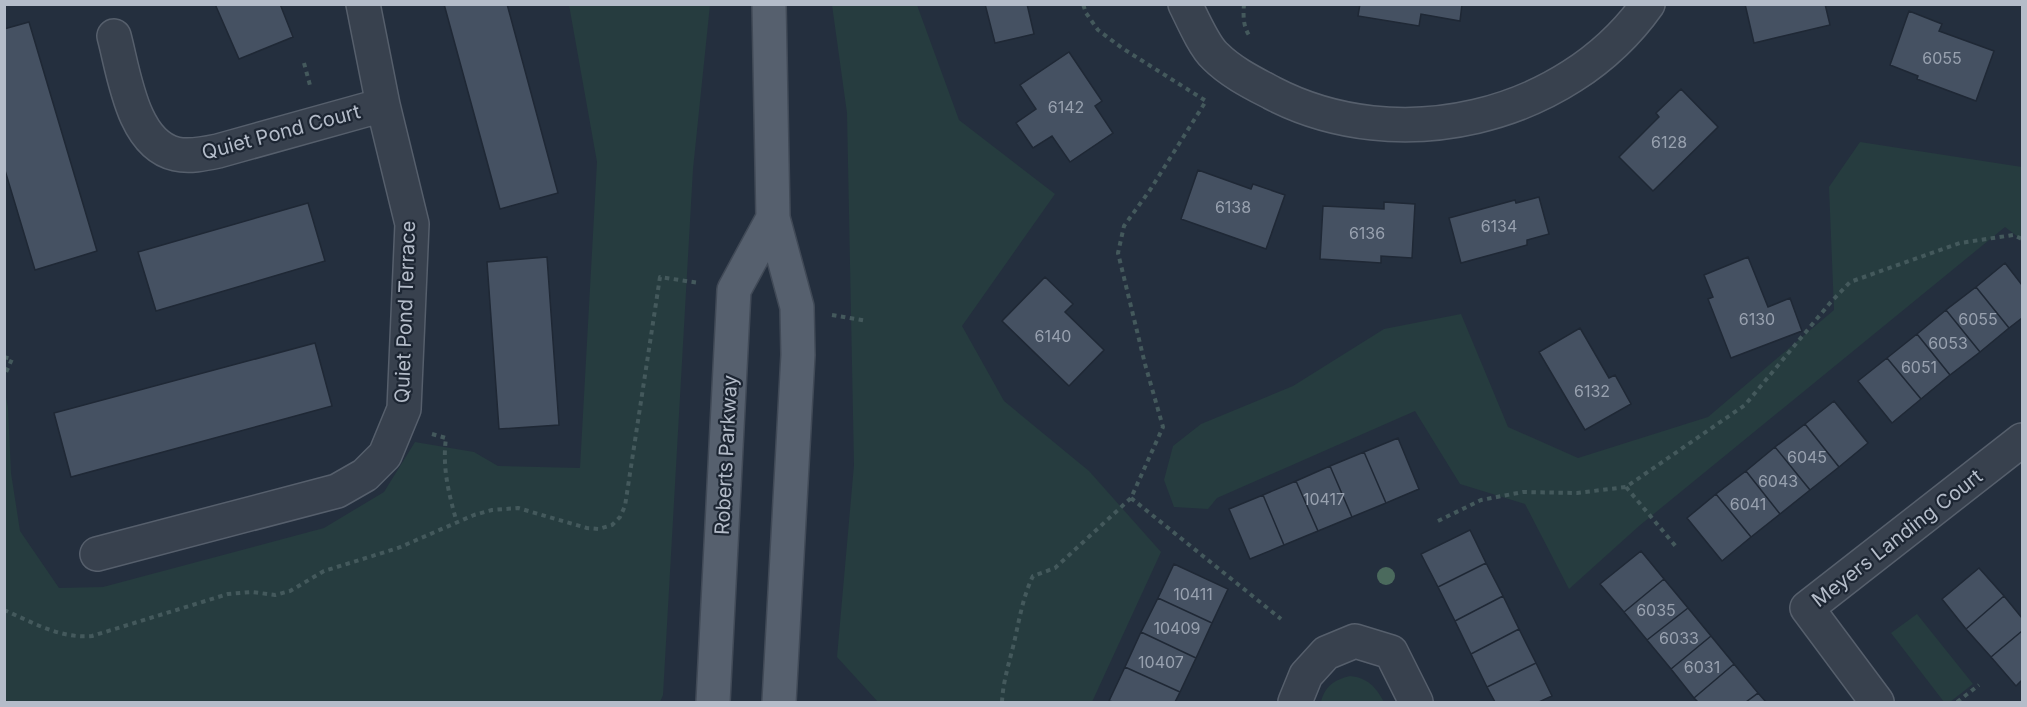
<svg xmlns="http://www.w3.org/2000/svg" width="2027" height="707" viewBox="0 0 2027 707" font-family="Inter,sans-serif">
<rect width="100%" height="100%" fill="#242f3e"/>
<path fill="#263c3f" d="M 569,5 L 710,5 L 693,169 L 663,695 L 660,702 L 5,702 L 5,392 L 8,408 L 11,473 L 20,531 L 59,588 L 103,587 L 324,528 L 384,492 L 415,442 L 474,452 L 498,466 L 580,468 L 597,162 Z
M 832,5 L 917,5 L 959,120 L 1055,194 L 962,326 L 1004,401 L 1089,471 L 1161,552 L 1092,702 L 878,702 L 837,657 L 854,465 L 847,113 Z
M 1860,142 L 2022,167 L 2022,240 L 2005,227 L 1639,526 L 1569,589 L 1525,504 L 1460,484 L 1415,411 L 1217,498 L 1208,509 L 1174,507 L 1164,480 L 1173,446 L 1201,424 L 1293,386 L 1384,329 L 1461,314 L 1508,427 L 1578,458 L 1708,417 L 1834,310 L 1829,187 Z
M 1917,614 L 1973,684 L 1950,702 L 1944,702 L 1891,633 Z
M 1350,676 C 1368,678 1376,687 1384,702 L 1321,702 C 1325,686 1334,680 1350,676 Z"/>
<path fill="#455162" stroke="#1f2835" stroke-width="1.5" d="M 215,4 L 280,4 L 293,37 L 239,59 Z
M 444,4 L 507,4 L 558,193 L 500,209 Z
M 985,4 L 1027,4 L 1034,34 L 995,43 Z
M 1360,4 L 1462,4 L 1460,21 L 1421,14 L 1419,26 L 1358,16 Z
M 1745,4 L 1825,4 L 1830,25 L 1754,43 Z
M 1909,11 L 1942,24 L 1939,31 L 1994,51 L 1976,101 L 1917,79 L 1918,76 L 1890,65 Z
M 29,22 L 97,251 L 35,270 L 4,167 L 4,29 Z
M 1069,52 L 1102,101 L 1095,106 L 1113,133 L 1070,162 L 1052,136 L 1033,148 L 1016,123 L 1036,109 L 1020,85 Z
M 1681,89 L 1718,127 L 1653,191 L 1619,157 L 1659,117 L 1656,113 Z
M 1198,170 L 1251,189 L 1253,184 L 1285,195 L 1266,249 L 1181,219 Z
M 1539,197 L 1549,234 L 1527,240 L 1527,245 L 1461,263 L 1449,218 L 1515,200 L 1516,203 Z
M 1384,202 L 1415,204 L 1412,258 L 1381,256 L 1381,263 L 1320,259 L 1323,206 L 1384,209 Z
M 308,203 L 325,261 L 156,311 L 138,252 Z
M 547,257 L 559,425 L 499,429 L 487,262 Z
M 1748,257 L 1768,307 L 1790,298 L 1802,331 L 1731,358 L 1708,299 L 1713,297 L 1704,275 Z
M 2005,263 L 2022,285 L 2022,318 L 2009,328 L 1976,287 Z
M 1045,277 L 1073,304 L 1065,312 L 1104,350 L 1069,386 L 1002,321 Z
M 1976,287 L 2009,328 L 1980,352 L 1946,310 Z
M 1946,310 L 1980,352 L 1950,375 L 1917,334 Z
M 1580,328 L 1609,378 L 1615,375 L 1631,404 L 1585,430 L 1539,352 Z
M 1917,334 L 1950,375 L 1921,399 L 1887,358 Z
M 315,343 L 332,406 L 71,477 L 54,413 Z
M 1887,358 L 1921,399 L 1892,423 L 1858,381 Z
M 1834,401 L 1868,443 L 1839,467 L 1805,424 Z
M 1805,424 L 1839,467 L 1810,490 L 1775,447 Z
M 1398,438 L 1419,489 L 1386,503 L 1364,452 Z
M 1775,447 L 1810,490 L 1780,514 L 1746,471 Z
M 1364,452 L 1386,503 L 1352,517 L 1330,466 Z
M 1330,466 L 1352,517 L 1318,531 L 1296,481 Z
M 1746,471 L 1780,514 L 1751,537 L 1716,494 Z
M 1296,481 L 1318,531 L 1284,545 L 1263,495 Z
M 1716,494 L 1751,537 L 1722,561 L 1687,518 Z
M 1263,495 L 1284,545 L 1250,559 L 1229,509 Z
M 1470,530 L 1486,563 L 1438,587 L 1421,554 Z
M 1641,551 L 1664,579 L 1624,612 L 1600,584 Z
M 1486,563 L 1503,596 L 1455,621 L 1438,587 Z
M 1174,564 L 1228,589 L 1212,623 L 1158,598 Z
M 1979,568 L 2004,596 L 1966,629 L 1942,599 Z
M 1664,579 L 1688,608 L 1647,640 L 1624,612 Z
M 1503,596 L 1519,629 L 1471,654 L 1455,621 Z
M 2004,596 L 2022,618 L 2022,631 L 1991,657 L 1966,629 Z
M 1158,598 L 1212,623 L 1196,658 L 1141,632 Z
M 1688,608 L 1711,636 L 1671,669 L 1647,640 Z
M 1519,629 L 1536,663 L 1487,687 L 1471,654 Z
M 2022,631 L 2022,680 L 2016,686 L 1991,657 Z
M 1141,632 L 1196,658 L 1180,692 L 1125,667 Z
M 1711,636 L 1734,664 L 1694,698 L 1671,669 Z
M 1536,663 L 1552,696 L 1539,702 L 1495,702 L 1487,687 Z
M 1734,664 L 1758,693 L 1746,702 L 1698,702 L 1694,698 Z
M 1125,667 L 1180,692 L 1175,702 L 1113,702 L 1109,701 Z
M 1758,693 L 1766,702 L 1746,702 Z"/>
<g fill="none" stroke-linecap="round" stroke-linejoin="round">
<defs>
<path id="minor" d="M 1185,4 C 1192,18 1204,46 1215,56 C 1231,72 1251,82 1272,93 C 1397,158 1566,120 1648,4
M 114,36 C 124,73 132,144 176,154 C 189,157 204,154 218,151 L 383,105
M 97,554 L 337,491 L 365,475 L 385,455 L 404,409 L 412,224 L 383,105 L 363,4
M 1295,702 L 1306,675 L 1326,653 L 1355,641 L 1391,652 L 1416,702
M 1877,702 L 1807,608 L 2022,440"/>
<path id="major" d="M 769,4 L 773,218 L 797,307 L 798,355 L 779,702
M 713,702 L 734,290 L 773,218"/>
</defs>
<use href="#minor" stroke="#565f6c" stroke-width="36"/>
<use href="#major" stroke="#414a57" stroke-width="36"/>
<path stroke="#44595c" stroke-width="4" stroke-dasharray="4.5 4.5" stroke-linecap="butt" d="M 1244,4 C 1243,16 1243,28 1251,38
M 304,63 L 311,89
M 832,315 L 867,321
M 4,357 L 12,359 L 4,377
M 432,434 L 446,438 C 442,468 449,495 457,523
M 1626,487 L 1678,549
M 1131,498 L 1281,619
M 1438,521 L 1481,500 L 1523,492 L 1577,493 L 1626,487 L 1745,405 L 1830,303 L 1850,282 L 1960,243 L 2013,235 L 2022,239
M 4,610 C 32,622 60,639 92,636 L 228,594 L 252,592 L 275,595 L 290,591 L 324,571 L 398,548 L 474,515 L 492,510 L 518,508 L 587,528 L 599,529 L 612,525 L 620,517 L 625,506 L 660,277 L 699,283
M 1002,702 C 1003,682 1009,663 1014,643 C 1019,621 1023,596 1033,576 L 1055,568 L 1131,498 L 1163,427 L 1145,364 L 1118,253 L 1124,226 L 1150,190 L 1206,101 L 1122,48 L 1098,30 L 1086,13 L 1083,4
M 1957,702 L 1979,685"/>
<use href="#minor" stroke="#38414e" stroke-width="33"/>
<use href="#major" stroke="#56606e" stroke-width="33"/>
</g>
<circle fill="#4b6a5d" cx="1386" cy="576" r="9"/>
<g text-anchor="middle" stroke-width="4.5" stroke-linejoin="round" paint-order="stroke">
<g font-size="16" fill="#98a1af">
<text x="1942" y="64">6055</text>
<text x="1066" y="113">6142</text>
<text x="1669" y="148">6128</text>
<text x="1233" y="213">6138</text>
<text x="1499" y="232">6134</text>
<text x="1367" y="239">6136</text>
<text x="1757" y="325">6130</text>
<text x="1978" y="325">6055</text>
<text x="1053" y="342">6140</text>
<text x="1948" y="349">6053</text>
<text x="1919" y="373">6051</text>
<text x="1592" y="397">6132</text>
<text x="1807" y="463">6045</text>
<text x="1778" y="487">6043</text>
<text x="1324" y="505">10417</text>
<text x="1748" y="510">6041</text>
<text x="1193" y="600">10411</text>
<text x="1656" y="616">6035</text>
<text x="1177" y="634">10409</text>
<text x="1679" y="644">6033</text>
<text x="1161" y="668">10407</text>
<text x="1702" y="673">6031</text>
</g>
<g font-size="20" fill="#b4bcc9" stroke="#1d2633">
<text transform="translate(281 132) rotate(-15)" y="7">Quiet Pond Court</text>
<text transform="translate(405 312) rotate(-88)" y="7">Quiet Pond Terrace</text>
<text transform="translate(726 455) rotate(-87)" y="7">Roberts Parkway</text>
<text transform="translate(1897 538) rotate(-38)" y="7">Meyers Landing Court</text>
</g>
</g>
<rect width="2027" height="707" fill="none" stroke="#b4bcc9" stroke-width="12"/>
</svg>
